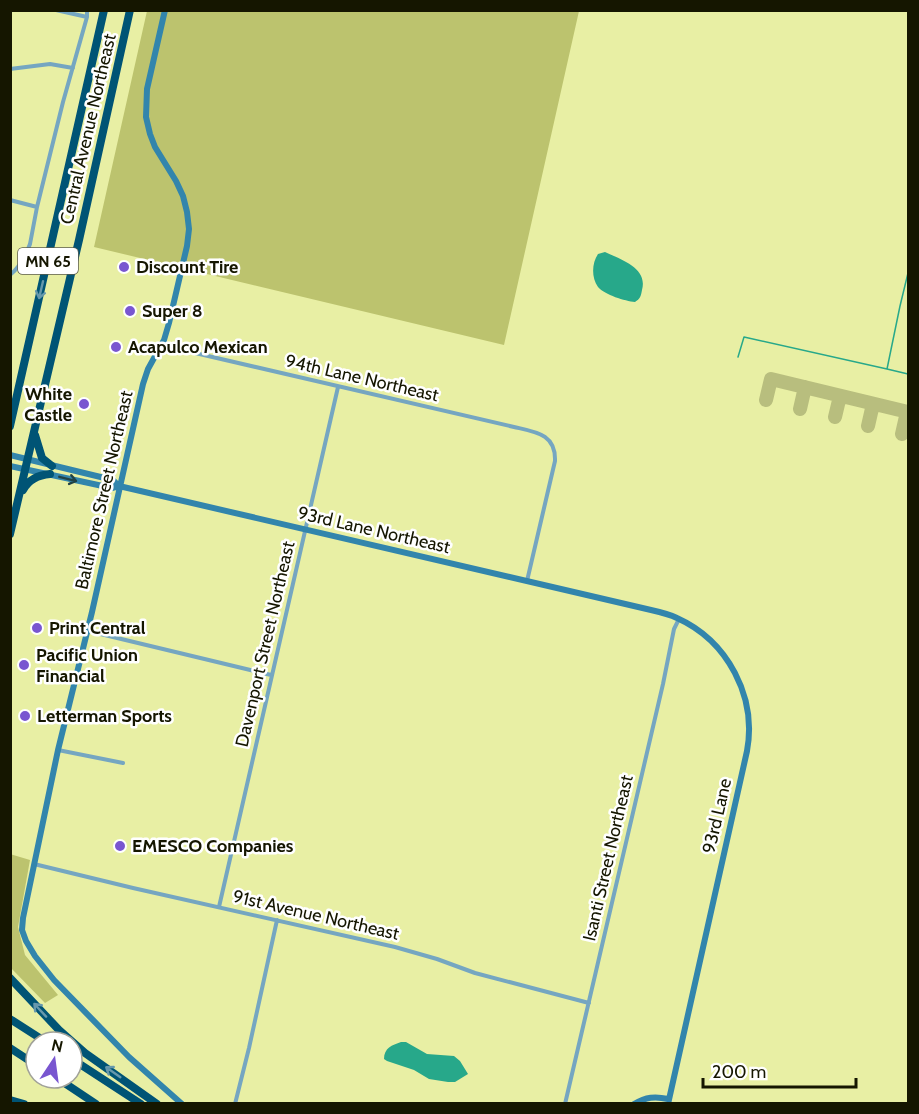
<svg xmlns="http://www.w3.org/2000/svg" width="919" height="1114" viewBox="0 0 919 1114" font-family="Cabin,sans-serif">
<rect width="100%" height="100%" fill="#e8efa4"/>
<path fill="#bcc36e" d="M 147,11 L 579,11 L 504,345 L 94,247 Z
M 10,854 L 30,860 L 18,927 L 25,955 L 58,995 L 45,1003 L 11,968 Z"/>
<path fill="#27a88a" d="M 605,252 C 622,260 648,268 642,290 C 641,296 640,299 635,302 C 625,301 605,295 598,287 C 591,277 592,263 598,254 Z
M 401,1042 L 406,1042 L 427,1054 L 454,1056 L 460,1061 L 468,1074 L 455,1082 L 448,1082 L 429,1079 L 414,1070 L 387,1061 L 384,1059 C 384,1048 392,1045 401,1042 Z"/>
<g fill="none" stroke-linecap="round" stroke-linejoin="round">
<path stroke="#27a88a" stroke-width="1.5" d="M 908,273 L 900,306 L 887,369 L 908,374
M 738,357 L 744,337 L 887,369"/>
<path stroke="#b8be7e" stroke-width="14" d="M 766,400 L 771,379 L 908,412
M 800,409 L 805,387
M 835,417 L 840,396
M 868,426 L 873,404
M 902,434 L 907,412"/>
<path stroke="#75a6c1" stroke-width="4" d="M 56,10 L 87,17
M 10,11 L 12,10
M 10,69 L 50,64 L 73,68
M 10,200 L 37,207
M 10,275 C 20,267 26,255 30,244 L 37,207 L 63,102 L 87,17 L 87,10
M 163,342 L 178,349 L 514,427 C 536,432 556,434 555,461 L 527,581
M 88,631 L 271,675
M 58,750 L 123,763
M 34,864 L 133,888 L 395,947 L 437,959 L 475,973 L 589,1003
M 219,907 L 338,387
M 235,1104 L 249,1048 L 277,920
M 565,1104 L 663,684 L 674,629 L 679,619"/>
<path stroke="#3285ac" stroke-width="6" d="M 165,10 L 147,89 L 146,117 L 150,134 L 155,147 L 176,181 L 183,196 L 187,212 L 189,229 L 187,246 L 169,323 L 164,340 L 148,369 L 143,384 L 92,612 L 58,750 L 23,918 L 22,930 L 26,941 L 35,956 L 54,980 L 129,1057 L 182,1104
M 10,455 L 113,480 L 119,486
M 10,466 L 112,488 L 119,486 L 651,610 C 660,612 669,614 677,618 C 728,641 757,697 747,751 L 668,1104
M 634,1104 C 646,1097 655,1096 668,1099"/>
<path stroke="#005475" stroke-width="8" d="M 10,426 L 104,10
M 35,435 L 42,458 L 52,466
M 23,490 C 29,479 38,475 50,474
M 10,534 L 79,240 L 130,10
M 10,978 L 59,1030 L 85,1053 L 157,1104
M 10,1019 L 46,1042
M 10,1048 L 36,1065
M 72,1059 L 141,1104
M 57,1078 L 96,1104
M 10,1100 L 24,1104"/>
</g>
<defs><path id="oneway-shaft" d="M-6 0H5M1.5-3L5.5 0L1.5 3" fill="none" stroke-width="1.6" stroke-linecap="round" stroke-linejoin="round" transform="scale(1.5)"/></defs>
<g stroke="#6698ac">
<use href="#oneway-shaft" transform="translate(41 290) rotate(103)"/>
<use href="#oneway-shaft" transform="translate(40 1010) rotate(-133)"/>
<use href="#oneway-shaft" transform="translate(113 1072) rotate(-145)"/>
</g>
<use stroke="#214245" href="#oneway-shaft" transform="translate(68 479) rotate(14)"/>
<g fill="#7956d0" stroke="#fff" stroke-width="2">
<circle cx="124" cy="267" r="6"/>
<circle cx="130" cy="311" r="6"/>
<circle cx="116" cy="347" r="6"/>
<circle cx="84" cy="404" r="6"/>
<circle cx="37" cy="628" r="6"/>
<circle cx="24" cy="665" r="6"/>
<circle cx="25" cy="716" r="6"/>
<circle cx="120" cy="846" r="6"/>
</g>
<g text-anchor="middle" stroke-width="5" stroke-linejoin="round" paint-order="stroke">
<rect fill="#fff" stroke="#5b5c4c" stroke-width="1.5" x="18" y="248" width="60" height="26" rx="4.5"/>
<g font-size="16" font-weight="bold" fill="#151600">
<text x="48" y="267">MN 65</text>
</g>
<g font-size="18" fill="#151600" stroke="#fff">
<text transform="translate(88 129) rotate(-77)" y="6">Central Avenue Northeast</text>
<text transform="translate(362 378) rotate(13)" y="6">94th Lane Northeast</text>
<text transform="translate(104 490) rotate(-77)" y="6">Baltimore Street Northeast</text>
<text transform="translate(374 530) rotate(13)" y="6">93rd Lane Northeast</text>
<text transform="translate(265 644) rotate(-77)" y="6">Davenport Street Northeast</text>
<text transform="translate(717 816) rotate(-77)" y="6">93rd Lane</text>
<text transform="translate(608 858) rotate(-77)" y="6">Isanti Street Northeast</text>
<text transform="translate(316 915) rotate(13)" y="6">91st Avenue Northeast</text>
</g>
<g font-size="18" font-weight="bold" fill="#151600" stroke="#fff" text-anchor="start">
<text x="136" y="273">Discount Tire</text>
<text x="142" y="317">Super 8</text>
<text x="128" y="353">Acapulco Mexican</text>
<text x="72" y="400" text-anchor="end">White<tspan x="72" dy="21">Castle</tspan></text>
<text x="49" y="634">Print Central</text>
<text x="36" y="661">Pacific Union<tspan x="36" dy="21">Financial</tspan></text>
<text x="37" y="722">Letterman Sports</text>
<text x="132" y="852">EMESCO Companies</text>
</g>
</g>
<rect width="919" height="1114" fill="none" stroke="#151600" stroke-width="24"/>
<g transform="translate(54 1060) rotate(13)"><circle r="28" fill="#ffffff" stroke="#a1a299" stroke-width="1.5"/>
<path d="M0-4.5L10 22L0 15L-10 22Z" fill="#7956d0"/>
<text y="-9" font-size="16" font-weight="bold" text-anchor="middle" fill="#151600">N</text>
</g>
<path d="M703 1078v9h153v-9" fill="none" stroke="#151600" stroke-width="3"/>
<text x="712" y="1078" font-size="18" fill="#151600" stroke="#ffffff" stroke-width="4.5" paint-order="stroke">200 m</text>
</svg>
